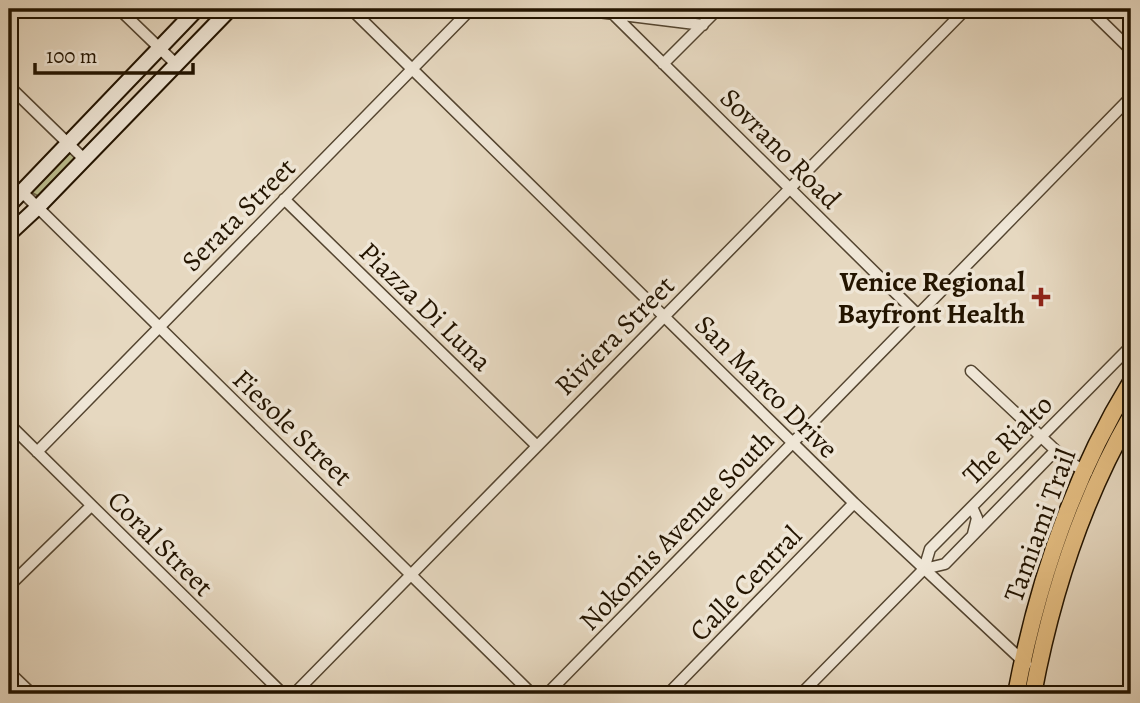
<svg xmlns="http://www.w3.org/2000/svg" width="1140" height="703" viewBox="0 0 1140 703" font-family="Alegreya,serif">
<rect width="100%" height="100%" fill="#e6d8c0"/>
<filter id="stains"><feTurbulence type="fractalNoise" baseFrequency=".00286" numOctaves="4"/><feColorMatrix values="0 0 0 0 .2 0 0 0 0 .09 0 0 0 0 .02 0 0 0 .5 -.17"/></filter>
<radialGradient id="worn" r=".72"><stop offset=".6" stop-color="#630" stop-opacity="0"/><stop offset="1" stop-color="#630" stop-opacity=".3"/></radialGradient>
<path fill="#bbbd8e" stroke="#6f6847" stroke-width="2" d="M 69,151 L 73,153 L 76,161 L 40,197 L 31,192 Z"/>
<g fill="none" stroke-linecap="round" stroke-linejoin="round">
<defs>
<path id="street" d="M 119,9 L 176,64
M 351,9 L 854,503 L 1026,664
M 574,9 L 703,25
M 1089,9 L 1131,50
M 1127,9 L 1131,13
M 612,13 L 918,315
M 663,64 L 718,9
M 9,86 L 84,159
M 22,192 L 532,694
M 284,199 L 537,446
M 971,371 L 1067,461 L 1087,472
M 9,424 L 283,694
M 37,452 L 471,9
M 972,507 L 977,518 L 973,534
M 924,569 L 945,564 L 1055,451
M 9,586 L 91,506
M 9,672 L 32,694
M 294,694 L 966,9
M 547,694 L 1131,97
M 668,694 L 854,503
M 801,694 L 924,569 L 930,549 L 1131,346"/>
<path id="secondary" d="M 9,205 L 197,9
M 9,234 L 38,207 L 230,9"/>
<path id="primary" d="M 1016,694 C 1037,584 1072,478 1131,382
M 1033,694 C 1051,598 1082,501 1131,416"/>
</defs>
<use href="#street" stroke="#544530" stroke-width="13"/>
<use href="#secondary" stroke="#231400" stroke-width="18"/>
<use href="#primary" stroke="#231400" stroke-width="19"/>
<use href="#street" stroke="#efe6d6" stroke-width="10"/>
<use href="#secondary" stroke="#efe6d6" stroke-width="14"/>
<use href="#primary" stroke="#e3bc80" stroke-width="16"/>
</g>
<path fill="#8f2418" stroke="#efe6d6" stroke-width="2.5" d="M1037.5 286.5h7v7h7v7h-7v7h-7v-7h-7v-7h7z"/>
<g text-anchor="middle" stroke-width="7" stroke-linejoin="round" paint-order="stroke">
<g font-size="28" fill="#231400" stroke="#efe6d6">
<text transform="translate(781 148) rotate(45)" y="10">Sovrano Road</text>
<text transform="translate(238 214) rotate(-45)" y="10">Serata Street</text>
<text transform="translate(426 306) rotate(44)" y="10">Piazza Di Luna</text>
<text transform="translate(614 335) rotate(-45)" y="10">Riviera Street</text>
<text transform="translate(767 386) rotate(45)" y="10">San Marco Drive</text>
<text transform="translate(293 427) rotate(44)" y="10">Fiesole Street</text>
<text transform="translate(1007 439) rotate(-45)" y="10">The Rialto</text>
<text transform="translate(1039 525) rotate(-70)" y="10">Tamiami Trail</text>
<text transform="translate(676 530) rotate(-46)" y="10">Nokomis Avenue South</text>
<text transform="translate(161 543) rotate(45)" y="10">Coral Street</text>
<text transform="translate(745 583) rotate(-46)" y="10">Calle Central</text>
</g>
<g font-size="28" font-weight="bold" fill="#231400" stroke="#efe6d6" text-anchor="end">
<text x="1025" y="291">Venice Regional<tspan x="1025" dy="32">Bayfront Health</tspan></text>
</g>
</g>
<rect width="1140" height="703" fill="none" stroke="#e6d8c0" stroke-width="35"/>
<rect x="10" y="10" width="1119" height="682" fill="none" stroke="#231400" stroke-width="3.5"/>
<rect x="18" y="18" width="1105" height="668" fill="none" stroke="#231400" stroke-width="2"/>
<path d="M35 63v10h158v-10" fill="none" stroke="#231400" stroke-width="3.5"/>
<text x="46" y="63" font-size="21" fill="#231400" stroke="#efe6d6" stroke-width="5" paint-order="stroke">100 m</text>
<rect width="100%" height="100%" filter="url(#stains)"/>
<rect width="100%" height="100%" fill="url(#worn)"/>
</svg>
